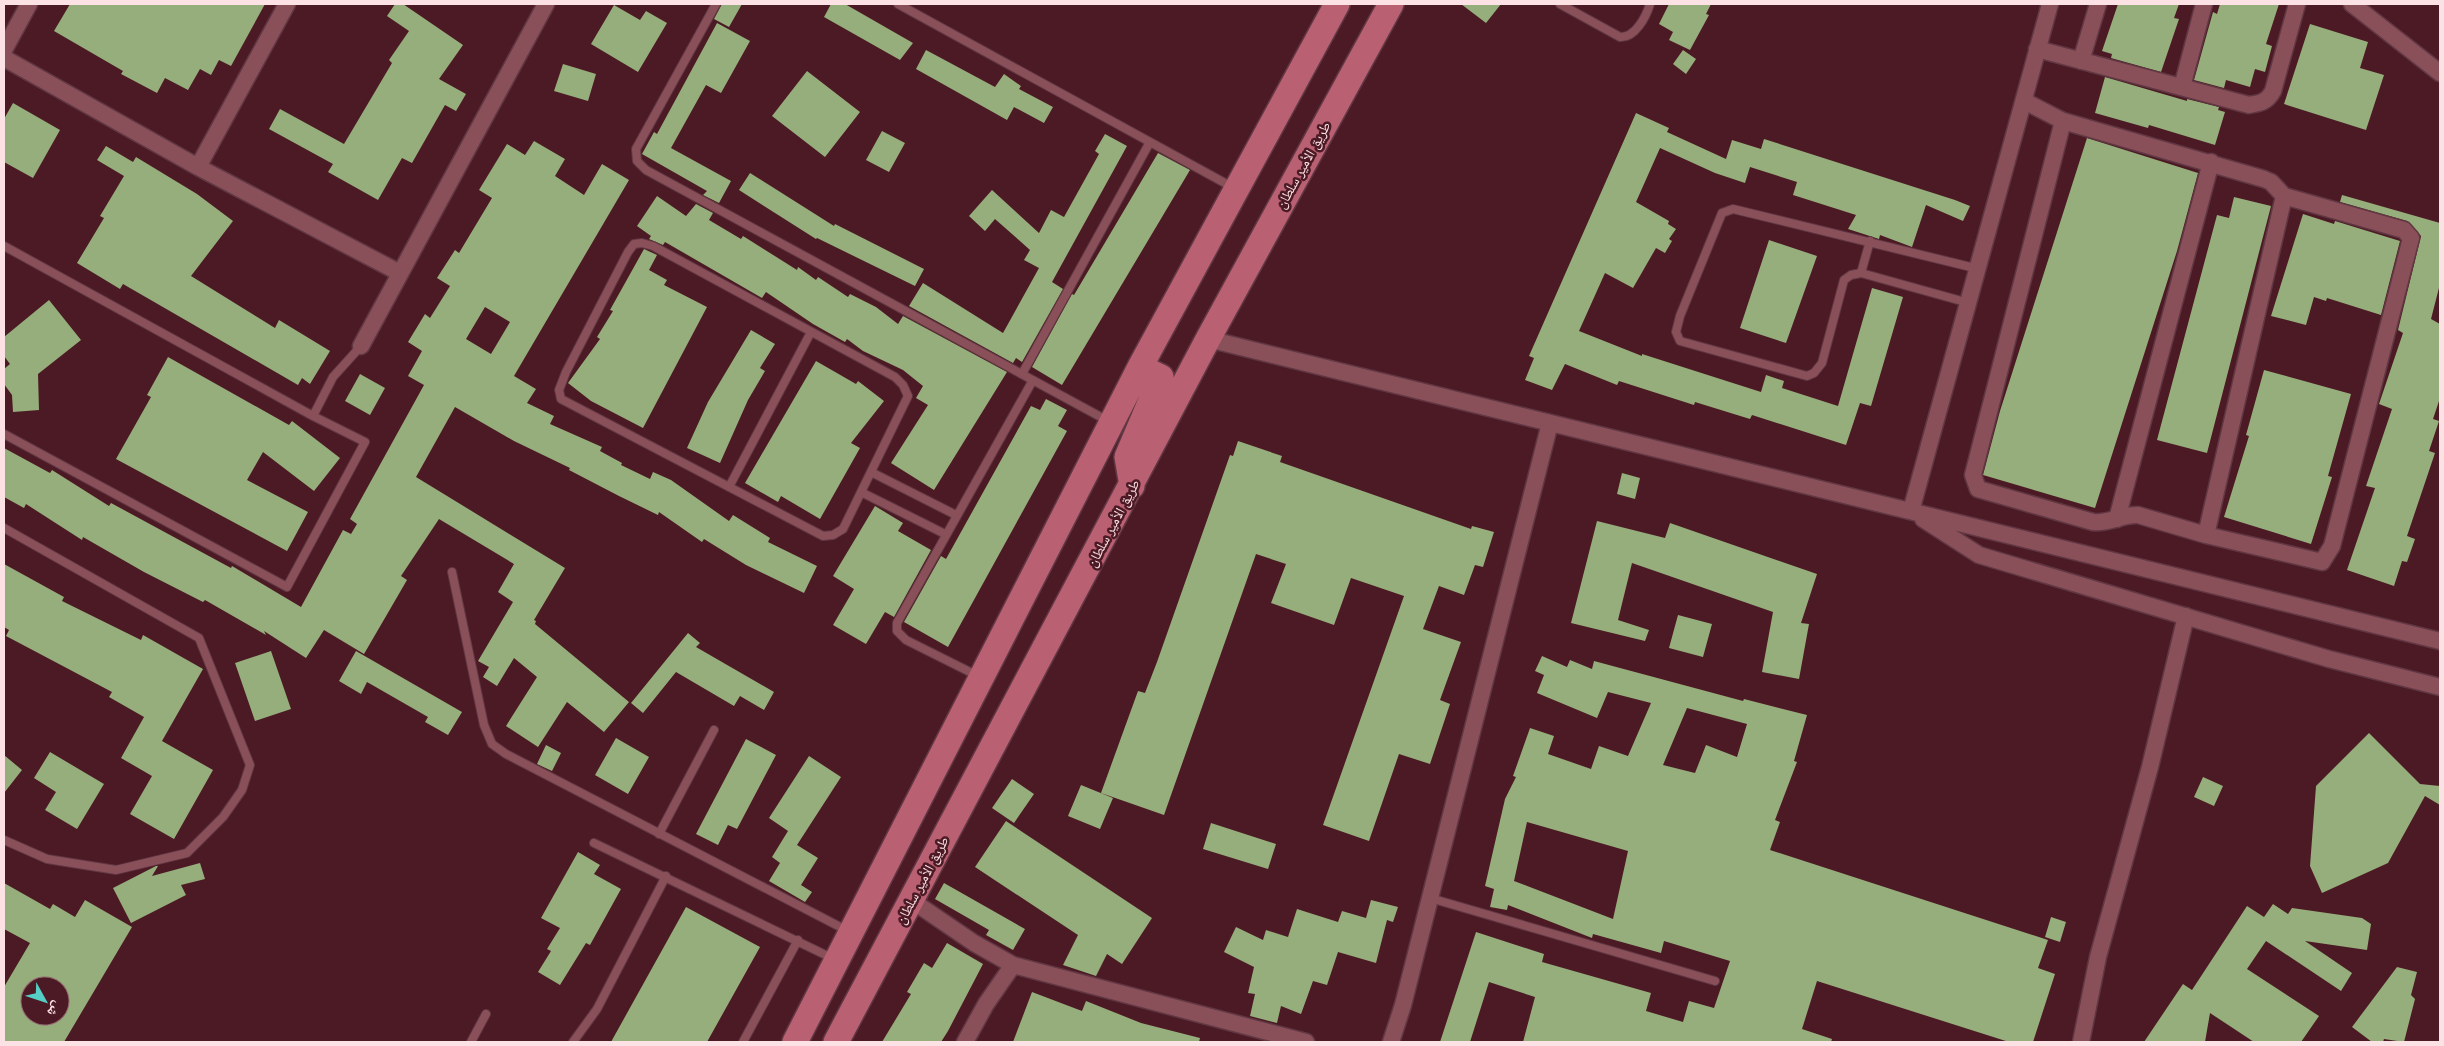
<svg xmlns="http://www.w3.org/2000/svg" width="2444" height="1046" viewBox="0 0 2444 1046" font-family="'Fira Sans','Noto Naskh Arabic',sans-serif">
<rect width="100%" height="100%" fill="#4c1a25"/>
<path fill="#96ae7b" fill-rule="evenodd" d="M 70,4 L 265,4 L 231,66 L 219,60 L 211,75 L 200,69 L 188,90 L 165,78 L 157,93 L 121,74 L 123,71 L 54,31 Z
M 395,4 L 403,4 L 463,45 L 439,79 L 466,94 L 456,111 L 445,105 L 412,163 L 402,158 L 378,200 L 328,172 L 333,164 L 269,129 L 280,109 L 344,144 L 392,63 L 389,60 L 409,31 L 387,16 Z
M 722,4 L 742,4 L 729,27 L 714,19 Z
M 831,4 L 845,4 L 913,43 L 900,60 L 824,17 Z
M 1461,4 L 1501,4 L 1486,23 Z
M 1669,4 L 1711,4 L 1706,14 L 1709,15 L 1690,50 L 1669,40 L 1673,32 L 1659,24 Z
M 2118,4 L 2179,4 L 2174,18 L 2179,19 L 2161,72 L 2111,58 L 2112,54 L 2102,51 Z
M 2220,4 L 2279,4 L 2266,44 L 2272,46 L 2265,72 L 2255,69 L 2250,87 L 2226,80 L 2224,88 L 2194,80 L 2213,12 L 2217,14 Z
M 614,5 L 640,20 L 646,11 L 667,23 L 638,72 L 591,44 Z
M 717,23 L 750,41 L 721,93 L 706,85 L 671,148 L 731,181 L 719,203 L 703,195 L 707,191 L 642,154 L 654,132 L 657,134 Z
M 2310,24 L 2368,42 L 2360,68 L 2384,75 L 2366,130 L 2284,104 Z
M 926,50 L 995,87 L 1004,74 L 1021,86 L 1019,89 L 1053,107 L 1044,123 L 1014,107 L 1007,120 L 916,69 Z
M 1683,50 L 1696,59 L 1686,74 L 1673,64 Z
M 563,64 L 596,74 L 588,101 L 554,91 Z
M 807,71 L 860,112 L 825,157 L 772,116 Z
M 2105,77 L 2187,101 L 2187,99 L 2219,107 L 2218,110 L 2225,112 L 2215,145 L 2149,125 L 2148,128 L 2095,113 Z
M 13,103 L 60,130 L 33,178 L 4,162 L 4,119 Z
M 1636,113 L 1669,128 L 1667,132 L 1726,159 L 1732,140 L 1761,149 L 1764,139 L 1955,200 L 1970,206 L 1963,221 L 1926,205 L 1912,247 L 1880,235 L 1879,239 L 1848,229 L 1856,215 L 1793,195 L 1797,182 L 1750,167 L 1745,183 L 1715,173 L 1660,148 L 1636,202 L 1669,221 L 1668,224 L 1676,229 L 1669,239 L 1672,241 L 1665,253 L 1656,248 L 1633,288 L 1605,273 L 1579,331 L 1642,356 L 1642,354 L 1761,392 L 1766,375 L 1784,381 L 1782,388 L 1838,406 L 1872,288 L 1903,297 L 1871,406 L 1860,403 L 1846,445 L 1752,415 L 1750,419 L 1695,402 L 1694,405 L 1619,381 L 1617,385 L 1565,364 L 1552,390 L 1525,380 L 1534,358 L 1529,356 Z
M 882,131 L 905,143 L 889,172 L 866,160 Z
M 1105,134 L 1127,146 L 1052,282 L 1063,289 L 1022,362 L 1016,358 L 1013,363 L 909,306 L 923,283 L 1003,333 L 1039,268 L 1024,260 L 1030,250 L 995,219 L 985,231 L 969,216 L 992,190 L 1039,233 L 1051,210 L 1064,217 L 1099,154 L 1095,151 Z
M 2087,138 L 2198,173 L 2177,251 L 2095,508 L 1983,475 L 2000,411 Z
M 534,141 L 565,159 L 555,176 L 584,195 L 602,164 L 629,180 L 514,376 L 536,389 L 527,403 L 554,416 L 550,424 L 602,447 L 600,451 L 622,463 L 621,465 L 650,479 L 653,472 L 671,480 L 729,521 L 733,515 L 770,538 L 768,542 L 817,566 L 804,593 L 746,565 L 704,539 L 702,542 L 659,512 L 658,515 L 619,496 L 569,470 L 570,468 L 514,441 L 455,407 L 416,477 L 565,568 L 534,620 L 536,621 L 535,624 L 629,702 L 604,732 L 567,702 L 538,747 L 506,726 L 537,677 L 514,658 L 497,686 L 483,677 L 489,667 L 478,661 L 513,602 L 498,592 L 514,564 L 439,519 L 401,576 L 407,580 L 364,654 L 324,630 L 306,658 L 264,631 L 266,635 L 205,600 L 203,602 L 144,572 L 83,537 L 82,540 L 26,504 L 24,508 L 4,497 L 4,448 L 50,473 L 52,470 L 109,506 L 111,503 L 231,568 L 232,566 L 301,607 L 343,530 L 351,534 L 357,524 L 350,519 L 424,385 L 408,376 L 422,351 L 408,342 L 425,314 L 430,318 L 450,286 L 437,278 L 455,250 L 459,253 L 492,198 L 479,190 L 507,144 L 525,155 ZM 485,307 L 510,322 L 491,354 L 466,339 Z
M 106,146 L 133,162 L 136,157 L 197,194 L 233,221 L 191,276 L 275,328 L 279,320 L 330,351 L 310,384 L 302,378 L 298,385 L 123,284 L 120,289 L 77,263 L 104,218 L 100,216 L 124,176 L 97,160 Z
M 1158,153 L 1190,170 L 1062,385 L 1032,367 L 1072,294 L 1074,295 Z
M 750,173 L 834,226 L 835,224 L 924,269 L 915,286 L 817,238 L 816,239 L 739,190 Z
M 2342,195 L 2440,223 L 2440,284 L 2431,319 L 2440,324 L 2440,398 L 2433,419 L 2439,421 L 2429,451 L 2435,453 L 2407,536 L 2415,539 L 2407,562 L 2402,561 L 2394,586 L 2347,570 L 2375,488 L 2366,486 L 2392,409 L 2379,404 L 2403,333 L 2398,330 L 2421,236 L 2407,221 L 2340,202 Z
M 657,196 L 686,216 L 696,204 L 713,213 L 709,220 L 741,239 L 743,236 L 797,270 L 798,267 L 816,280 L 818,277 L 848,297 L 850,294 L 876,307 L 898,324 L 903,316 L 1007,372 L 934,490 L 891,463 L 928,405 L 916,398 L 923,386 L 903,370 L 863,351 L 847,339 L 845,342 L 813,324 L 766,292 L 762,298 L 665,242 L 663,245 L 649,239 L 651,236 L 637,226 Z
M 2234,197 L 2271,206 L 2207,453 L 2157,440 L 2217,215 L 2229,218 Z
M 2303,214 L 2334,224 L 2335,221 L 2400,241 L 2381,315 L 2327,298 L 2326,301 L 2314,297 L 2306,325 L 2271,316 Z
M 1769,240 L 1817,256 L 1786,343 L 1740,328 Z
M 644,249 L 657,255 L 649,270 L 667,280 L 664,285 L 707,307 L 643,428 L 591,401 L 568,383 L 600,339 L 597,337 L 613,311 L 610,310 Z
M 49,300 L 81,340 L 38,374 L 39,410 L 13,412 L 12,395 L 4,384 L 4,369 L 10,364 L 4,356 L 4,337 Z
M 751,330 L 775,344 L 760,368 L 765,371 L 748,400 L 720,463 L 687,448 L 708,402 Z
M 168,357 L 289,425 L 292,421 L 340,458 L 314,491 L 263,452 L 247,480 L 308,512 L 287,551 L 116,459 L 151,397 L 147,395 Z
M 816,361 L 856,384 L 858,381 L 884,401 L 851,443 L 860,448 L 820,519 L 781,496 L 778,502 L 745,483 Z
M 2264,370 L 2351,394 L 2328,476 L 2332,477 L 2311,544 L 2224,517 L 2249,436 L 2246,435 Z
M 360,374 L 385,388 L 370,415 L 345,401 Z
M 1046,399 L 1067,410 L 1058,426 L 1067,431 L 948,647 L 904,622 L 941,556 L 946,559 L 1031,406 L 1040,410 Z
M 1238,441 L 1282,456 L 1280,462 L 1471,529 L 1472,526 L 1494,532 L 1483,567 L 1475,565 L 1464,595 L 1439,586 L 1423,629 L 1461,642 L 1440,700 L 1450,704 L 1430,764 L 1399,754 L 1369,841 L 1323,825 L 1404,596 L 1351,578 L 1334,625 L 1271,603 L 1286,564 L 1256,554 L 1164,815 L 1101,793 L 1138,691 L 1145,693 L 1157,662 L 1230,455 L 1233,456 Z
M 1622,473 L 1640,478 L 1635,499 L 1617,494 Z
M 875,506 L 903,523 L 898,531 L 931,550 L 894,617 L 885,612 L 866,644 L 833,625 L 854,589 L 833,576 Z
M 1597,521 L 1665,538 L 1670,523 L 1817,574 L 1801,623 L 1809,624 L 1799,679 L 1762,672 L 1773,612 L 1632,563 L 1618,620 L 1649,630 L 1645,641 L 1571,623 Z
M 4,564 L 64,597 L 62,601 L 141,640 L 143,635 L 203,669 L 162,741 L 213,770 L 174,839 L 130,814 L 152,776 L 121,758 L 144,717 L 109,697 L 112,692 L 6,636 L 9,630 L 4,627 Z
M 1678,615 L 1712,624 L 1703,657 L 1669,648 Z
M 688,633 L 700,643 L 696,647 L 774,692 L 764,710 L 740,696 L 734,706 L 676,672 L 643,713 L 631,703 Z
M 271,651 L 291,709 L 255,721 L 235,663 Z
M 356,651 L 462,712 L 448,735 L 425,722 L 428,717 L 367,682 L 361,694 L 339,681 Z
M 1542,656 L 1567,667 L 1570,660 L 1592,669 L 1594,661 L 1743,701 L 1744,699 L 1807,715 L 1794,761 L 1797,762 L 1775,820 L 1780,822 L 1770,850 L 2048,940 L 2038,968 L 2055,974 L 2033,1042 L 2009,1042 L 1817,981 L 1802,1029 L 1832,1039 L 1831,1042 L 1523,1042 L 1535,997 L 1489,982 L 1470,1042 L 1440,1042 L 1476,932 L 1544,954 L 1542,962 L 1651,993 L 1646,1011 L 1683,1022 L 1689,1001 L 1714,1008 L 1730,961 L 1664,941 L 1661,953 L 1593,934 L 1592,938 L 1508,905 L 1507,910 L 1490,907 L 1494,889 L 1485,886 L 1505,799 L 1516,777 L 1513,776 L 1530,728 L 1554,736 L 1548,754 L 1591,769 L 1599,746 L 1628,756 L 1651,703 L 1608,692 L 1597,718 L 1537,693 L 1544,675 L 1535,671 ZM 1687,708 L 1747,724 L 1737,757 L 1706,745 L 1695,773 L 1663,765 ZM 1527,822 L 1628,851 L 1613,919 L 1514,881 Z
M 2369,733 L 2420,784 L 2440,786 L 2440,805 L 2425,796 L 2388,863 L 2322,893 L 2310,866 L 2316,786 Z
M 616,738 L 649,757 L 628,794 L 595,775 Z
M 746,739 L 776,755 L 737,829 L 728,825 L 718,845 L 696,834 Z
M 546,745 L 561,753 L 552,771 L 537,764 Z
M 50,752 L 104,784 L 77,829 L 45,810 L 56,792 L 34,778 Z
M 4,755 L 22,770 L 4,793 Z
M 809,756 L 841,777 L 797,845 L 818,858 L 801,885 L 812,892 L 805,902 L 769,881 L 780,863 L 772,857 L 788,831 L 769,818 Z
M 2203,777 L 2223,786 L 2214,806 L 2194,797 Z
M 1012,779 L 1034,794 L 1014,823 L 992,808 Z
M 1081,785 L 1113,798 L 1100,829 L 1068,816 Z
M 1006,821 L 1152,918 L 1122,964 L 1107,954 L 1096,976 L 1063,965 L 1078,935 L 975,867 Z
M 1211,823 L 1276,844 L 1268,869 L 1203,849 Z
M 578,852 L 600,865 L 594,874 L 621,889 L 590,945 L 586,943 L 560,985 L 538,972 L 551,951 L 547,949 L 560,928 L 541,918 Z
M 200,863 L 205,879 L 181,885 L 186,895 L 131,923 L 113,888 L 156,866 L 158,866 L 152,876 Z
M 4,883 L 50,909 L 53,904 L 75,917 L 85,900 L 132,927 L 64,1042 L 4,1042 L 4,987 L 30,943 L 4,929 ZM 30,986 L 60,986 L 60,1016 L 30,1016 Z
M 944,883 L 1025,929 L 1013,950 L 986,935 L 989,930 L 935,899 Z
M 1371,900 L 1398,907 L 1393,922 L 1387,920 L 1376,963 L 1338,952 L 1327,985 L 1313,981 L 1301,1014 L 1281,1006 L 1277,1023 L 1250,1016 L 1255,994 L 1248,993 L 1254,967 L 1224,952 L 1236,927 L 1263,940 L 1266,930 L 1288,937 L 1297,909 L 1338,922 L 1342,911 L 1366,918 Z
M 2273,904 L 2288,914 L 2292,908 L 2362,918 L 2371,924 L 2367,950 L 2305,941 L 2352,973 L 2341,991 L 2266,941 L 2247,969 L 2319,1016 L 2301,1042 L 2254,1042 L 2210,1013 L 2205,1042 L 2144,1042 L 2183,984 L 2192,990 L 2247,906 L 2264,917 Z
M 686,907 L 760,947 L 707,1042 L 611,1042 Z
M 2051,917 L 2066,922 L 2060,942 L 2045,937 Z
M 947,943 L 983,964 L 948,1031 L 941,1042 L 882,1042 L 911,994 L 907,992 L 924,963 L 932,968 Z
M 2397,967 L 2417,972 L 2411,995 L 2415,999 L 2404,1042 L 2384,1039 L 2383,1042 L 2372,1042 L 2352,1027 Z
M 1032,992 L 1082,1011 L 1086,1001 L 1141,1023 L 1200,1038 L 1199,1042 L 1013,1042 Z"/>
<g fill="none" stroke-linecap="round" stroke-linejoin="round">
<defs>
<path id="service" d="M 716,4 L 636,149 L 637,161 L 646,170 L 1110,422
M 898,4 L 1234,188
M 1560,4 L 1620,37 C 1635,38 1646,17 1650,4
M 642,243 L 653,246 L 895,377 L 903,385 L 908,396 L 843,529 L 833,535 L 823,536 L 561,399 L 559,390 L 566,372 L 628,252 L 634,244 Z
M 4,246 L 313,416
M 1861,273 L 1870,241
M 1969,303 L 1861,273 L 1851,275 L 1844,280 L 1822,363 L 1814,373 L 1807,376 L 1680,341 L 1676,332 L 1680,316 L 1722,213 L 1733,209 L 1979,269
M 1022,374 L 1150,142
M 4,434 L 287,587 L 365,442 L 313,416 L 333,377 L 361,346
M 871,472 L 956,515
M 729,487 L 811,332
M 861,492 L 945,534
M 4,528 L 199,638 L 250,765 L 242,790 L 223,817 L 187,853 L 116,870 L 47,859 L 4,840
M 452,572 L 484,725 L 492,744 L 506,754 L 848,931
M 978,676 L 906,640 L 897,631 L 897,623 L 1033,380
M 659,834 L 714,730
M 594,843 L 834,959
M 1430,898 L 1715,981
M 471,1042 L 486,1014
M 573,1042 L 597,1009 L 666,876
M 743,1042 L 798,940"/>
<path id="minor" d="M 287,4 L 198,167 L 400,273
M 2352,4 L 2440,73
M 2037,49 L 2249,105 C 2261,103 2267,102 2273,91 L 2297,4
M 4,50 L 29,4
M 4,58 L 198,167
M 2081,61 L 2098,4
M 2182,87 L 2204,4
M 2024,101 L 2063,121 L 2264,179 L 2271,182 L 2284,196 L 2206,535
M 2063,121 L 1973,475 L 1978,489 L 2093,522 C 2109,524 2123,514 2138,515 L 2206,535 L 2322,562 L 2332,546 L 2411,238 L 2404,230 L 2284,196
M 1208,339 L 2440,641
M 361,346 L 546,4
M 1911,511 L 2050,4
M 1923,519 L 1979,555 L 2329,659 L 2440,687
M 2117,519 L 2211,162
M 911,900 L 974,943 L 1013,965
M 965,1042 L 986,1004 L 1013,965 L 1306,1042
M 1391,1042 L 1403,1005 L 1550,423
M 2081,1042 L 2098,957 L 2150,767 L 2186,616"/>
<path id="primary" d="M 1132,486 L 1127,457 L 1161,377 L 1140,367
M 795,1042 L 1140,367 L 1337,4
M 836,1042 L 1208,339 L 1391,4"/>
</defs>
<use href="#service" stroke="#603742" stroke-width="10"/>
<use href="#minor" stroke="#603742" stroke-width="19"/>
<use href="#primary" stroke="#603742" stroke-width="28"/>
<use href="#service" stroke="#89505a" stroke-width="8"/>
<use href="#minor" stroke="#89505a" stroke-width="16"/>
<use href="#primary" stroke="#ba6073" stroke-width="25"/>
</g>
<g text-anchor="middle" stroke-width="5" stroke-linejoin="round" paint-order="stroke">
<g font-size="14" fill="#fde2e5" stroke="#4c1a25">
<text transform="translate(1303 165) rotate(-61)" y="5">طريق الأمير سلطان</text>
<text transform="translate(1113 523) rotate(-62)" y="5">طريق الأمير سلطان</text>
<text transform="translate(922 880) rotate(-62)" y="5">طريق الأمير سلطان</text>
</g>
</g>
<rect width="2444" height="1046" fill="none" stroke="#fde2e5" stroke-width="10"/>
<g transform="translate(45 1001) rotate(130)"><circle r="24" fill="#4c1a25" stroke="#936a72"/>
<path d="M0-4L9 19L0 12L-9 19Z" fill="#55cec5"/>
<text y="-8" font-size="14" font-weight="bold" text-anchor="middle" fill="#fde2e5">ش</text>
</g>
</svg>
